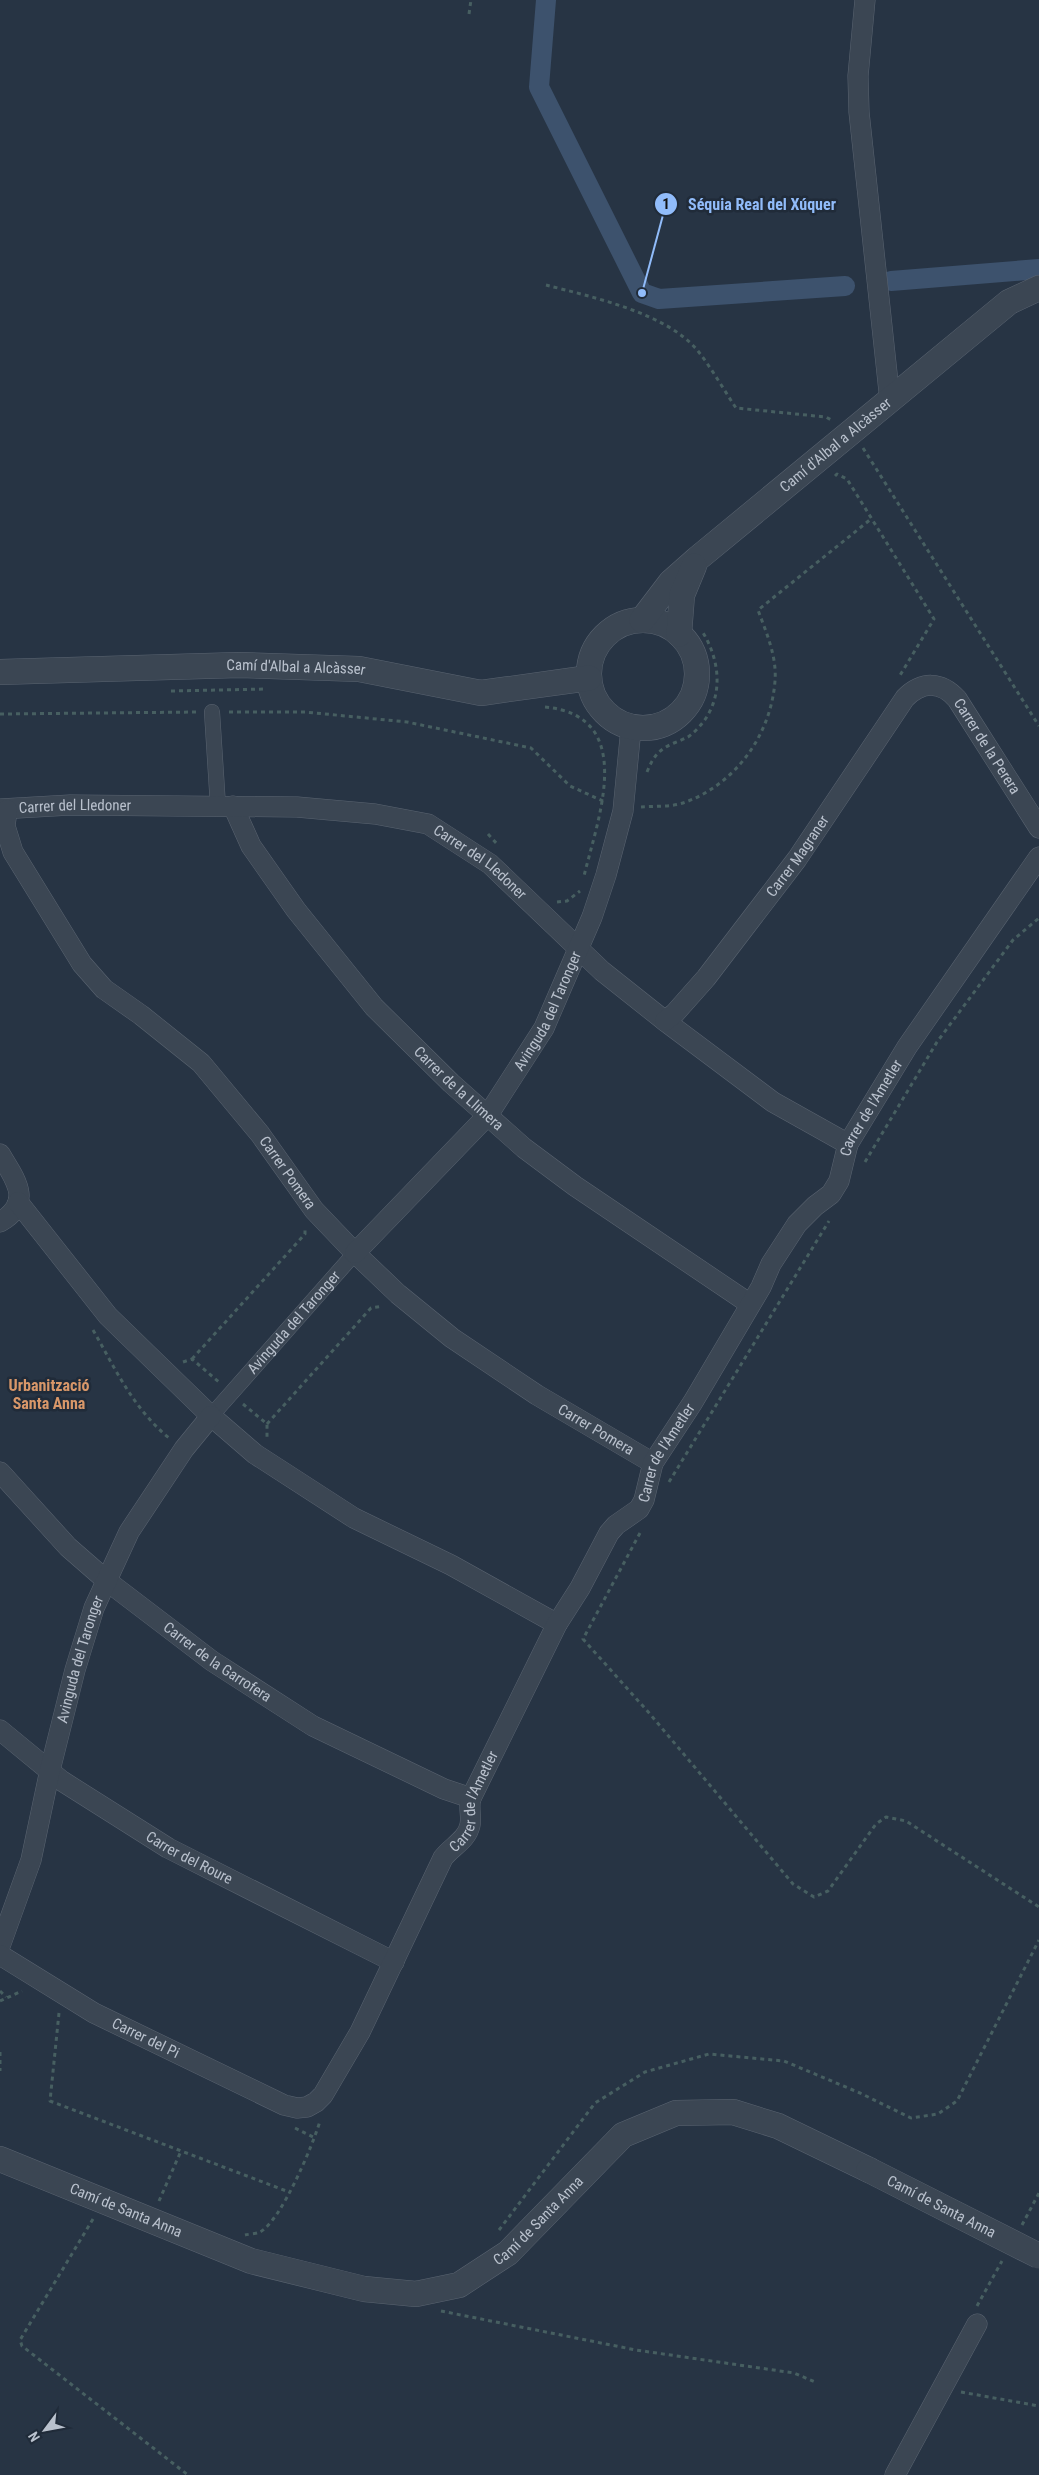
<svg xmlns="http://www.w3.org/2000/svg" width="1039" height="2475" viewBox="0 0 1039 2475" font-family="'Roboto Condensed',sans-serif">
<rect width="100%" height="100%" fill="#273444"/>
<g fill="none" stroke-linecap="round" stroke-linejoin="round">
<path stroke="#3d526d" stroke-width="20" d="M 546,0 L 539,87 L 642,293 L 659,299 L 845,286
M 891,281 L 1039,269"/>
<defs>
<g id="pedestrian">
<path d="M 212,712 L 218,806"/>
<path id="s1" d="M 211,1416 L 355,1253"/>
</g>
<g id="minor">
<path d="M 865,0 L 858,76 L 859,112 L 890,401"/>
<path id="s2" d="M 233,806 L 251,846 L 296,910 L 374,1007 L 451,1083 L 524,1148 L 575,1186 L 750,1304"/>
<path id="s3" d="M 0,809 L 70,805 L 297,807 L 375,814 L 428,824 L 490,864 L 602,971 L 665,1021 L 773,1102 L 848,1144"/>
<path id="s4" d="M 7,810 L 5,826 L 13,852 L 82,964 L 104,989 L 141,1015 L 201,1063 L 260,1134 L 314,1210 L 355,1253 L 398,1294 L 452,1338 L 537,1395 L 653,1463"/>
<path id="s5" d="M 665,1021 L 675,1013 L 706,978 L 797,859 L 905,698 C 922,681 941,681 957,699 L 1039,828"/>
<path d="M 0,1154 C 15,1179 34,1202 0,1222"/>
<path d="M 18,1202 L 108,1316 L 211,1416 L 255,1454 L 354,1518 L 451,1565 L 557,1624"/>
<path id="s6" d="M 355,1253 L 488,1115 L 544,1028 L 592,917 L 606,875 L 623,811 L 631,728"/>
<path id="s7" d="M 0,1472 L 68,1547 L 107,1581 L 212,1661 L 313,1726 L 444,1789 L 471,1798"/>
<path id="s8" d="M 0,1730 L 62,1781 L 168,1848 L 394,1962"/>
<path id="s9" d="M 0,1946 L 31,1860 L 50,1770 L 75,1670 L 94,1608 L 129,1532 L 184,1449 L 211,1416"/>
<path id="s10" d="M 0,1955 L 94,2013 L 284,2105 L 297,2108 L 307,2107 L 316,2102 L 323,2095 L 360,2032 L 443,1858 C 451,1847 467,1840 470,1825 C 472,1816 468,1808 471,1798 L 557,1624 L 580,1588 L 609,1533 L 616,1525 L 639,1509 L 644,1500 L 653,1463 L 693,1402 L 761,1287 L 771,1264 L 797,1224 L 815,1206 L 831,1194 L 839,1181 L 848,1144 L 907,1047 L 1039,857"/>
<path d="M 895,2475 L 977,2324"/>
</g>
<g id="tertiary">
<circle cx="643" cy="674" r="54"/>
<path id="s11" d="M 642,620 L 671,582 L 697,559 L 1009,302 L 1039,288"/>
<path d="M 679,634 L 682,595 L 694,566"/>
<path id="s12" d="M 0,672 L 239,665 L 359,669 L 481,693 L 589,678"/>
<path id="s13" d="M 0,2159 L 251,2261 L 364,2289 L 416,2294 L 459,2285 L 508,2253 L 623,2135 L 676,2113 L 733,2112 L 778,2126 L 869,2170"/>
</g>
</defs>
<use href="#pedestrian" stroke="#5a6471" stroke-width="16"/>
<use href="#minor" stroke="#5a6471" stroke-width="21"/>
<use href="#tertiary" stroke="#5a6471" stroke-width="26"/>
<path stroke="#475f61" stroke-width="3" stroke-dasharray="4 4" stroke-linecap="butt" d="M 469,14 L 471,0
M 546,285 C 592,297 667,313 698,351 C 712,369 724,390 736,408 L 826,417 L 833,421
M 863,448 L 1039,726
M 835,476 L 837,474 L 847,479 L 934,619 L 899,677
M 171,691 L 265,689
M 545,707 C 638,716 598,818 584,876
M 229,712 L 305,712 L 407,722 L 531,748 L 570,786 L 605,802
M 0,714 L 197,712
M 647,772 C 653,757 659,749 674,743 C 679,741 684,739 688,737 C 724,710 724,666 702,631
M 641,807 C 654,806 671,807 683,803 C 735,785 771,735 775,681 C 777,656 766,632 758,610 L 871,519
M 488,834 L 498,845
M 557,902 L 567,901 L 580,891
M 865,1162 L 937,1042 L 1013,940 L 1039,918
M 93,1330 C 116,1370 133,1408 169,1438
M 192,1359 L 305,1234 L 305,1229
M 183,1362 L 192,1359 L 220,1383
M 243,1404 L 267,1424 L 267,1439
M 267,1424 L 371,1308 L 383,1306
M 669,1482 L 829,1221
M 640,1533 L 583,1639 L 650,1714 L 793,1884 L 814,1897 L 828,1891 L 876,1824 L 886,1817 L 906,1821 L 1039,1907
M 0,1991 L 6,1997
M 0,2001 L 22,1991
M 59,2013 L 50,2101 L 289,2192
M 0,2052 L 0,2071
M 295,2128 L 315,2138
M 159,2201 L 181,2151
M 93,2219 L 20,2340 L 22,2346 L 188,2475
M 1022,2225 L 1039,2193
M 499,2230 L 595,2103 L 645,2072 L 709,2054 L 784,2061 L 860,2093 L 911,2118 L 938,2114 L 957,2101 L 1039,1940
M 245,2235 C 249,2234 256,2234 260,2232 C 281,2221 313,2145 320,2121
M 977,2306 L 1002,2261
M 441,2311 L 636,2350 L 794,2373 L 815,2382
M 961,2392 L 1039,2406"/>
<use href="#pedestrian" stroke="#3b4653" stroke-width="15"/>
<use href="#minor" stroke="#3b4653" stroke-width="20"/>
<use href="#tertiary" stroke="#3b4653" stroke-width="25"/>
<defs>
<g id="tertiary-bridge">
<path id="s14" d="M 869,2170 L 1039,2256"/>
</g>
</defs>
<use href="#tertiary-bridge" stroke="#5a6471" stroke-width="26" stroke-linecap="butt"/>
<use href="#tertiary-bridge" stroke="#3b4653" stroke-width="25"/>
</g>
<g text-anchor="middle" stroke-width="5" stroke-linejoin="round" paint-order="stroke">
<g font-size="15" fill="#b9c1cd" stroke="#202b39">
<text dy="5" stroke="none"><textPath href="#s11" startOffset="262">Camí d'Albal a Alcàsser</textPath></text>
<text dy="5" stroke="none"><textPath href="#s12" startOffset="296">Camí d'Albal a Alcàsser</textPath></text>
<text dy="5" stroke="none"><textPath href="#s5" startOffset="519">Carrer de la Perera</textPath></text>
<text dy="5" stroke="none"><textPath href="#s3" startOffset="75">Carrer del Lledoner</textPath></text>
<text dy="5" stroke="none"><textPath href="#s5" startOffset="212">Carrer Magraner</textPath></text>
<text dy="5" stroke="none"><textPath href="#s3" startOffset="494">Carrer del Lledoner</textPath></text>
<text dy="5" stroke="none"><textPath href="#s6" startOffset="312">Avinguda del Taronger</textPath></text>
<text dy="5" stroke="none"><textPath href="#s2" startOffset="364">Carrer de la Llimera</textPath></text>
<text dy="5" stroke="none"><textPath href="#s10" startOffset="1508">Carrer de l'Ametler</textPath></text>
<text dy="5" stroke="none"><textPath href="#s4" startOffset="470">Carrer Pomera</textPath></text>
<text dy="5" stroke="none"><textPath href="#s1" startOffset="125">Avinguda del Taronger</textPath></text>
<text dy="5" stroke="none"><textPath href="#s4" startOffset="875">Carrer Pomera</textPath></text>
<text dy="5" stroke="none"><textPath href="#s10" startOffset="1102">Carrer de l'Ametler</textPath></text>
<text dy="5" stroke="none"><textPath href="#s9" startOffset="298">Avinguda del Taronger</textPath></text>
<text dy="5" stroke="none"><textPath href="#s7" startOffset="290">Carrer de la Garrofera</textPath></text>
<text dy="5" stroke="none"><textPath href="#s10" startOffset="698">Carrer de l'Ametler</textPath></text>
<text dy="5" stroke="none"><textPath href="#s8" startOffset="229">Carrer del Roure</textPath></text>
<text dy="5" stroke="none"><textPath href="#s10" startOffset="168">Carrer del Pi</textPath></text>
<text dy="5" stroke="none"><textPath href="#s14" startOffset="81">Camí de Santa Anna</textPath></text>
<text dy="5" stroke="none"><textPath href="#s13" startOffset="136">Camí de Santa Anna</textPath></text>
<text dy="5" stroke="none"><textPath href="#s13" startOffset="586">Camí de Santa Anna</textPath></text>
</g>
<g font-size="16" font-weight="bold" fill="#d89769" stroke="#202b39">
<text x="49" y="1391">Urbanització<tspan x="49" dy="18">Santa Anna</tspan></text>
</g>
</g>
<path fill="none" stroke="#91bcfa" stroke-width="2" d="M642 293L666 204"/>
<g fill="#91bcfa" stroke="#202b39" stroke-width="2">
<circle cx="642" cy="293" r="5"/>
<circle cx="666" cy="204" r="12"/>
</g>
<g font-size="15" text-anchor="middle" font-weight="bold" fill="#111">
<text x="666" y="209">1</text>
</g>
<g font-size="16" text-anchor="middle" font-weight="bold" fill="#91bcfa" stroke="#202b39" stroke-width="5" stroke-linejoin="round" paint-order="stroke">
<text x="762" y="210">Séquia Real del Xúquer</text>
</g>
<g transform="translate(45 2430) rotate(238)" stroke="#202b39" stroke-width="4" paint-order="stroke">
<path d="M0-4L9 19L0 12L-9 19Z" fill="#b9c1cd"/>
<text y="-8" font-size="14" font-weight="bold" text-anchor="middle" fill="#b9c1cd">N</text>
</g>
</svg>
